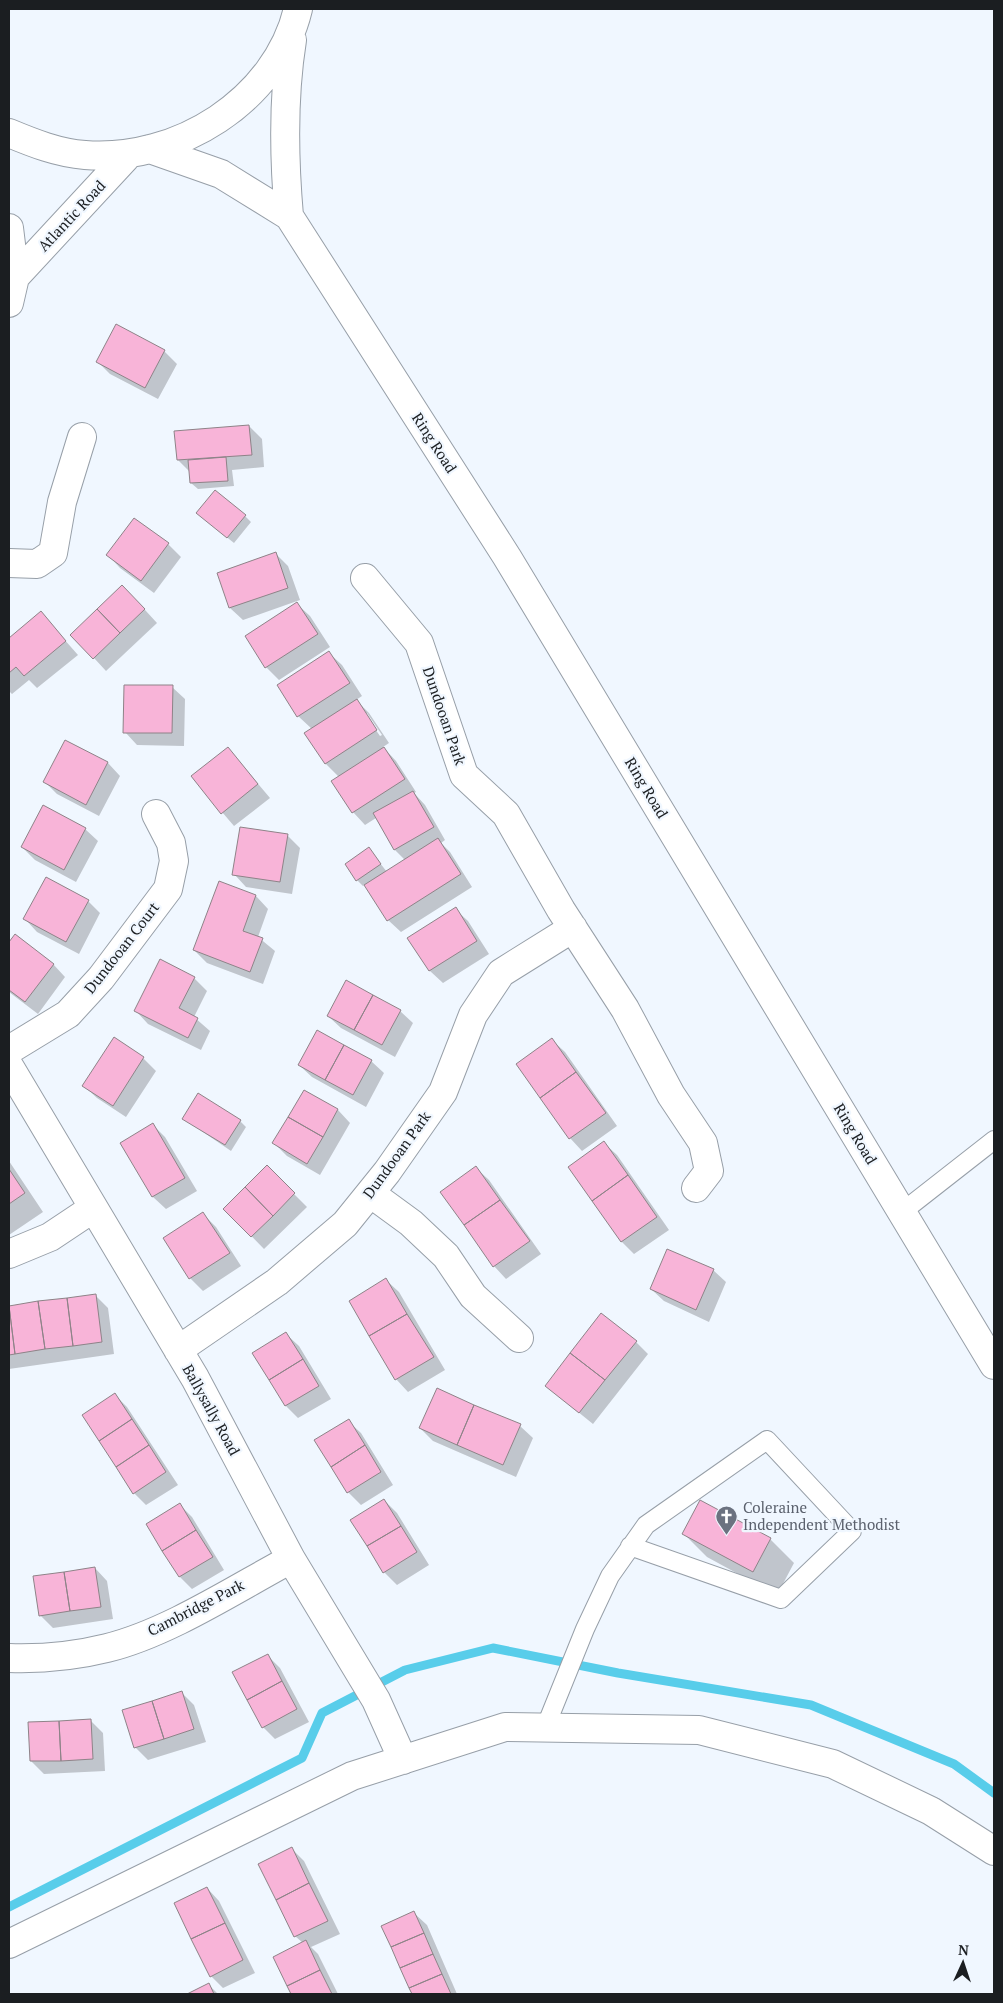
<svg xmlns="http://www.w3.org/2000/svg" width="1003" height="2003" viewBox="0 0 1003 2003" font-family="'PT Serif',serif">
<rect width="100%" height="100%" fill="#f0f7ff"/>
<path fill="#0003" fill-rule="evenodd" d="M 164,351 L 177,364 L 158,399 L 110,374 L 97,361 Z
M 249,426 L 262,439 L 264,467 L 232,470 L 234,486 L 198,489 L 191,483 L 191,473 L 178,460 Z
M 245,516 L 251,522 L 234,543 L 204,519 Z
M 134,519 L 168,544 L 181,557 L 154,593 L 120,568 L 108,555 Z
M 275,553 L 288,566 L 300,600 L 243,620 L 230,608 L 218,573 Z
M 135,599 L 157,623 L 106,671 L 94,658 Z
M 297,604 L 310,616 L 330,647 L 279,680 L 266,667 L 246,636 Z
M 41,613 L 78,655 L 37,688 L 29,680 L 12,694 L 9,691 L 9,640 Z
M 329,653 L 342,665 L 362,696 L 356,700 L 369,713 L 389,743 L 383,747 L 396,761 L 416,792 L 414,793 L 425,805 L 445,840 L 441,843 L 450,852 L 472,887 L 401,932 L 388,920 L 365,884 L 363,886 L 357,880 L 369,849 L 387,872 L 405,860 L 395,850 L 376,818 L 365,825 L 353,812 L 339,777 L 326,764 L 312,729 L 298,716 L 278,685 ZM 364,713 L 367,713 L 382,735 L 380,736 Z
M 172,687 L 185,699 L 184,746 L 137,745 L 125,732 Z
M 66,741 L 108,763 L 120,776 L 99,816 L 57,794 L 45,782 Z
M 228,748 L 270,798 L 234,826 L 192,777 Z
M 85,829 L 98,841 L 76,882 L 35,860 L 22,847 Z
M 287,835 L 300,848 L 292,894 L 246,887 L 234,874 Z
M 219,882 L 256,896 L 268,909 L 258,937 L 275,951 L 263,984 L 207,963 L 194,950 Z
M 88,901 L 100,913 L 79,954 L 37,932 L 25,919 Z
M 455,909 L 468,921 L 489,954 L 443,983 L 430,971 L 409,938 Z
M 15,936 L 53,964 L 65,977 L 38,1014 L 9,992 L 9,944 Z
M 194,978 L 207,991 L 194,1017 L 210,1031 L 201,1050 L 148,1024 L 136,1011 Z
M 400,1011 L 413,1023 L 395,1057 L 341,1028 L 328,1016 Z
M 114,1039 L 143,1058 L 156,1071 L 126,1117 L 97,1098 L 84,1086 Z
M 552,1040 L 565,1052 L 617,1126 L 582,1151 L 570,1138 Z
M 371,1061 L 384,1073 L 366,1107 L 312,1077 L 299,1065 Z
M 304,1091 L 338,1110 L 350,1123 L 320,1175 L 287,1156 L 274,1143 Z
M 184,1119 L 240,1121 L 246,1127 L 231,1151 Z
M 153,1125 L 165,1137 L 197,1191 L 166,1209 L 153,1197 L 122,1143 Z
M 604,1143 L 617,1155 L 669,1230 L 634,1254 L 622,1242 L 570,1167 Z
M 9,1161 L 43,1212 L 9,1235 Z
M 267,1167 L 307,1207 L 264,1249 L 225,1209 Z
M 476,1168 L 489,1180 L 541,1254 L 506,1279 L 494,1266 Z
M 203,1214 L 216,1227 L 241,1266 L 203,1291 L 190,1278 L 165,1239 Z
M 713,1270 L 726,1282 L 709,1322 L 664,1301 L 651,1289 Z
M 386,1280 L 399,1292 L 445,1370 L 408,1392 L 396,1379 Z
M 95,1295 L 108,1308 L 114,1354 L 9,1369 L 9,1307 Z
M 286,1334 L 299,1346 L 331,1399 L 298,1418 L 286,1406 L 254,1353 Z
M 636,1342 L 648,1354 L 593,1424 L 546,1386 Z
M 437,1389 L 520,1426 L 533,1438 L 516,1477 L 433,1441 L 420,1428 Z
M 115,1395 L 127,1407 L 178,1485 L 146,1505 L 134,1493 Z
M 348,1421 L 361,1433 L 393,1485 L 361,1505 L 348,1492 Z
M 384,1500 L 397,1513 L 429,1565 L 397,1585 L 384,1572 Z
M 180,1505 L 192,1517 L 224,1570 L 192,1589 L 180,1577 Z
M 683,1533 L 770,1539 L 794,1563 L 777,1595 L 707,1557 Z
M 95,1568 L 107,1581 L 113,1619 L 53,1628 L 40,1615 Z
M 267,1655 L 280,1668 L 309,1722 L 275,1739 L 263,1727 Z
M 182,1693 L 194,1705 L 206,1742 L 148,1760 L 135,1747 Z
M 90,1720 L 103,1733 L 105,1771 L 44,1774 L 31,1761 Z
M 292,1849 L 304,1861 L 340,1934 L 311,1947 L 318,1954 L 338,1994 L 293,1994 L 275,1957 L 303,1943 L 295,1936 Z
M 207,1888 L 219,1901 L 255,1973 L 223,1988 L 211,1976 Z
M 414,1913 L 427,1925 L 457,1994 L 413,1994 L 383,1926 Z
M 209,1985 L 218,1994 L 189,1994 Z"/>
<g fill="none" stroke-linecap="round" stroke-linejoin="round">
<path stroke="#58cdea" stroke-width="9" d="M 9,1907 L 302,1758 L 322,1713 L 405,1670 L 493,1648 L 618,1673 L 811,1705 L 954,1764 L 994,1793"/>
</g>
<path fill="#f8b4d8" stroke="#8e8388" d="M 116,324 L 165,350 L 145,388 L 96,362 Z
M 249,425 L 252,455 L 177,460 L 174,431 Z
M 226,457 L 228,481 L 190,483 L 188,460 Z
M 215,490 L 246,515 L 227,538 L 196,513 Z
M 134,518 L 169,543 L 141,581 L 106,555 Z
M 276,552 L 288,588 L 229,608 L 217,573 Z
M 122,585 L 145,609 L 120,633 L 97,609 Z
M 297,602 L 318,634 L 265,668 L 245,636 Z
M 97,609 L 120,633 L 93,659 L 70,635 Z
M 41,611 L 66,641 L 24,676 L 16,667 L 9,673 L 9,638 Z
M 329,651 L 350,683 L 297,717 L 277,685 Z
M 124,685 L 173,685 L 172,733 L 123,733 Z
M 357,699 L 377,730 L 325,764 L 304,733 Z
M 65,740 L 108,762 L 86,805 L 43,782 Z
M 228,747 L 258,784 L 221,814 L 191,776 Z
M 384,747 L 405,779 L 352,813 L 331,781 Z
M 413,791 L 434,827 L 394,850 L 373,813 Z
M 43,805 L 86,828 L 64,870 L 21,847 Z
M 240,827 L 288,834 L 280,882 L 232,875 Z
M 438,838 L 461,874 L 387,921 L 364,885 Z
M 369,847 L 381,864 L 356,881 L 345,864 Z
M 46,877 L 89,900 L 66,942 L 23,919 Z
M 219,881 L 256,895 L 243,931 L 263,938 L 250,972 L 193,950 Z
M 456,907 L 477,941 L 429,971 L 407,938 Z
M 15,934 L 54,964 L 25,1002 L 9,990 L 9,942 Z
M 160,959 L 195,977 L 179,1008 L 198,1018 L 188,1038 L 134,1011 Z
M 346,980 L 373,995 L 354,1030 L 327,1016 Z
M 373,995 L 401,1010 L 382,1045 L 354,1030 Z
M 317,1030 L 344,1045 L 325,1080 L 298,1065 Z
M 114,1037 L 144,1057 L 113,1106 L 82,1086 Z
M 552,1038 L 576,1072 L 540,1098 L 516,1064 Z
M 344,1045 L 372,1060 L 353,1095 L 325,1080 Z
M 576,1072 L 606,1113 L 569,1139 L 540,1098 Z
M 304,1090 L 338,1109 L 323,1137 L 288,1117 Z
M 198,1093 L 241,1120 L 225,1145 L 182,1119 Z
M 288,1117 L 323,1137 L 307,1164 L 272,1143 Z
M 153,1123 L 185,1178 L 152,1197 L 120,1143 Z
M 604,1141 L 628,1175 L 592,1201 L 568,1167 Z
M 267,1165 L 295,1193 L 273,1216 L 245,1187 Z
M 476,1166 L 500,1200 L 464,1225 L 440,1192 Z
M 9,1169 L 25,1193 L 9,1204 Z
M 628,1175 L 657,1217 L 621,1242 L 592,1201 Z
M 245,1187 L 273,1216 L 251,1237 L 223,1209 Z
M 500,1200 L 530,1241 L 493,1267 L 464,1225 Z
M 203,1212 L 230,1253 L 189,1279 L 163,1238 Z
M 667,1249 L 714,1269 L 696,1310 L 650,1289 Z
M 386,1278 L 407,1314 L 369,1336 L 349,1301 Z
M 96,1294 L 102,1342 L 73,1346 L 67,1298 Z
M 67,1298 L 73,1346 L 45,1349 L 38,1301 Z
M 38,1301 L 45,1349 L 15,1354 L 9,1306 Z
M 9,1306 L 15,1354 L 9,1355 Z
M 601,1313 L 637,1341 L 605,1380 L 570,1353 Z
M 407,1314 L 434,1357 L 395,1380 L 369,1336 Z
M 286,1332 L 303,1359 L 269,1380 L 252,1353 Z
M 570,1353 L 605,1380 L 579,1413 L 545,1386 Z
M 303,1359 L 319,1386 L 285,1406 L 269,1380 Z
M 437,1388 L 474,1405 L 457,1445 L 419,1428 Z
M 115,1393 L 132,1419 L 99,1441 L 82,1415 Z
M 474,1405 L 521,1424 L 503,1465 L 457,1445 Z
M 132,1419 L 149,1445 L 116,1467 L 99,1441 Z
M 349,1419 L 365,1445 L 331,1467 L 314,1440 Z
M 149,1445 L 166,1472 L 133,1494 L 116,1467 Z
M 365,1445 L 381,1472 L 347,1493 L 331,1467 Z
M 384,1499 L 401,1526 L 367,1546 L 350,1520 Z
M 700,1500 L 771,1538 L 753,1572 L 682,1534 Z
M 180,1503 L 196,1530 L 162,1551 L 146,1524 Z
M 401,1526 L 417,1552 L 383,1573 L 367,1546 Z
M 196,1530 L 213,1557 L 179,1577 L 162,1551 Z
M 95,1567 L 101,1607 L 70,1611 L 64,1572 Z
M 64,1572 L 70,1611 L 39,1616 L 33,1576 Z
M 268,1654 L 282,1681 L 247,1700 L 232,1672 Z
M 282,1681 L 297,1709 L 262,1728 L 247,1700 Z
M 182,1691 L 194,1729 L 164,1739 L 152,1701 Z
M 152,1701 L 164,1739 L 134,1748 L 122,1710 Z
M 91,1719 L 93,1759 L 61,1761 L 59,1721 Z
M 59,1721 L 61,1761 L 30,1761 L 28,1722 Z
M 292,1847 L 309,1883 L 276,1900 L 258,1864 Z
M 309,1883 L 328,1921 L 294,1937 L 276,1900 Z
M 207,1887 L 225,1923 L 191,1939 L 174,1903 Z
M 414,1911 L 424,1933 L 391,1947 L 381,1926 Z
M 225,1923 L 243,1960 L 210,1977 L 191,1939 Z
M 424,1933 L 433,1954 L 400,1968 L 391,1947 Z
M 306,1940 L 320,1970 L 287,1986 L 273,1957 Z
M 433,1954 L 442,1974 L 409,1988 L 400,1968 Z
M 320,1970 L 332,1994 L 291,1994 L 287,1986 Z
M 442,1974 L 451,1994 L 412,1994 L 409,1988 Z
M 209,1983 L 214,1994 L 187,1994 Z"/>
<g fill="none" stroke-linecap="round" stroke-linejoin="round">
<defs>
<path id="lane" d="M 902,1212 L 994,1140
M 545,1728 L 585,1629 L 610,1576 L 646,1525 L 767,1440 L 852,1531 L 781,1599 L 630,1546"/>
<path id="street" d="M 9,563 L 37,564 L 53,553 L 62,502 L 82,437
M 365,578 L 419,643 L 464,775 L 506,814 L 561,910 L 625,1009 L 671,1095 L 703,1143 L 709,1171 L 696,1188
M 9,1050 L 68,1014 L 101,978 L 168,889 L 174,861 L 171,843 L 156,814
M 9,1066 L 195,1378 L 291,1559 L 376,1700 L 403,1760
M 370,1193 L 411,1223 L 446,1256 L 473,1296 L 519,1338
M 9,1254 L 50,1237 L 92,1209
M 178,1350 L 277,1282 L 345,1224 L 387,1172 L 443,1092 L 473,1015 L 501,973 L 573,928
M 9,1658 C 41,1659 75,1656 107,1648 C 168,1633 235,1589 291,1559
M 9,1944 L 352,1776 L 505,1727 L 699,1730 L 833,1764 L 931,1811 L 994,1851"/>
<path id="primary" d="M 9,133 C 33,143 58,153 85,155 C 177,162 276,101 298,9
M 150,149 L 221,174 L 289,216 L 507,557 L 994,1365
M 289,216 C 284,159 283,96 292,40
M 9,228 L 15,277 L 9,303
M 15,277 L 129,154"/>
</defs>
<use href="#lane" stroke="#979fa8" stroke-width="20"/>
<use href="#street" stroke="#979fa8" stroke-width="30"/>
<use href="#primary" stroke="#979fa8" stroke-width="30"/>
<use href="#lane" stroke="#fff" stroke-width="18"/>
<use href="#street" stroke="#fff" stroke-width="28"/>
<use href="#primary" stroke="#fff" stroke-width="28"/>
</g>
<defs>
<symbol id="church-pin" viewBox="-11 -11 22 30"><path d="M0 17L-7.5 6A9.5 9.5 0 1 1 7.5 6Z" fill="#6b7280" stroke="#f0f7ff"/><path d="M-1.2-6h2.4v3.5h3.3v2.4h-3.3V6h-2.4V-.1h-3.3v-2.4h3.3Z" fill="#fff"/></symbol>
</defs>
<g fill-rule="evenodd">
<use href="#church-pin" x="714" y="1504" width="25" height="34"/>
</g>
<g text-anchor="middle" stroke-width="4.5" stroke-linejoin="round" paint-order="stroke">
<g font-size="15" fill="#1b1e21" stroke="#f0f7ff">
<text transform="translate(72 216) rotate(-47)" y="5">Atlantic Road</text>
<text transform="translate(434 443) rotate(57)" y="5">Ring Road</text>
<text transform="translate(444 716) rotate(71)" y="5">Dundooan Park</text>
<text transform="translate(646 788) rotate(59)" y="5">Ring Road</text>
<text transform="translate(122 948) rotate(-52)" y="5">Dundooan Court</text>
<text transform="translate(855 1134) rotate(59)" y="5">Ring Road</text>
<text transform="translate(397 1155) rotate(-54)" y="5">Dundooan Park</text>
<text transform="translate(211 1410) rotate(61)" y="5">Ballysally Road</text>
<text transform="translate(196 1608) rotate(-27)" y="5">Cambridge Park</text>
</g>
<g font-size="15" fill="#5b616d" stroke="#f0f7ff" text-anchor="start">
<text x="743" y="1513">Coleraine<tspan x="743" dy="17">Independent Methodist</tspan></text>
</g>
</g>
<rect width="1003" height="2003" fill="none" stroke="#1b1e21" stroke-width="20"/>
<g transform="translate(963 1963) rotate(3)" stroke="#f0f7ff" stroke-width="4" paint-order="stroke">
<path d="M0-4L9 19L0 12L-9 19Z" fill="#1b1e21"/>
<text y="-8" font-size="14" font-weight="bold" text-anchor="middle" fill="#1b1e21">N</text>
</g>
</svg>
